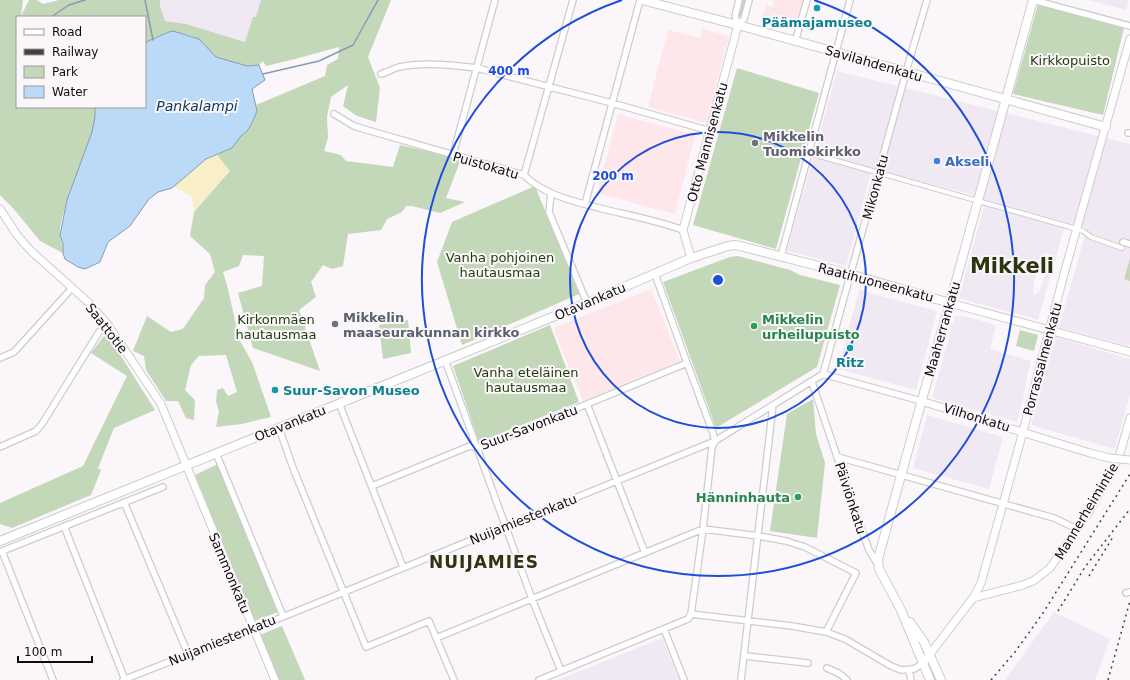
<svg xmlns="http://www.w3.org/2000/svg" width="1130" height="680" viewBox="0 0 1130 680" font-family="'DejaVu Sans',sans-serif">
<rect width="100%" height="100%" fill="#faf6fa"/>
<path fill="#f0e8f2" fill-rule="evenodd" d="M 160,0 L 261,0 L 256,18 L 253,17 L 246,42 L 186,24 L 165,21 L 160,6 Z
M 1088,0 L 1129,0 L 1126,10 Z
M 837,71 L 1130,144 L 1130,258 L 1124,279 L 1130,281 L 1130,342 L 1129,346 L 1059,327 L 1087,228 L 986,200 L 970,194 L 872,169 L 846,266 L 787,251 Z
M 985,203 L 1065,225 L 1038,320 L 959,298 ZM 1046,253 L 1048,253 L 1048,256 L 1046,273 L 1039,292 L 1034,295 L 1033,291 L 1034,283 L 1037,270 L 1043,255 Z
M 859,290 L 937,311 L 916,390 L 838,369 Z
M 955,316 L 968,317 L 996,325 L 990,349 L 1031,361 L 1026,381 L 1023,400 L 1017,422 L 932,398 Z
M 1056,337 L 1130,359 L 1130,394 L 1115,449 L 1031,425 Z
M 927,415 L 1003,437 L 989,489 L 913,468 Z
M 1054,612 L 1110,639 L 1095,680 L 1005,680 Z
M 662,638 L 679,680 L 558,680 Z"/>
<path fill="#fde7ea" d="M 774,0 L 807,0 L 799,29 L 762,18 L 766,5 L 772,7 Z
M 702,29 L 729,36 L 706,123 L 648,107 L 668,30 L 700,38 Z
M 618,114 L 695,135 L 675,214 L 597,193 Z
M 651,289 L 680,361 L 583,401 L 553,328 Z"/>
<path fill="#c3d7b9" d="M 0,0 L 23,0 L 21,16 L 29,0 L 37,0 L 43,4 L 59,0 L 160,0 L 160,6 L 165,21 L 186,24 L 245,42 L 253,17 L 256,17 L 261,0 L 391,0 L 368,57 L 380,88 L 376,122 L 357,116 L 343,106 L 348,85 L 331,97 L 327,117 L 328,138 L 324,151 L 341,155 L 346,161 L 393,167 L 400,145 L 461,159 L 446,198 L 465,202 L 440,213 L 412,206 L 406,206 L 402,212 L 387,219 L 381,230 L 348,234 L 343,266 L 332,269 L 323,265 L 311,282 L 316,297 L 299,310 L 320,371 L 253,348 L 238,293 L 262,286 L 264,256 L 243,255 L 239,266 L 223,272 L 228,289 L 239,339 L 252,362 L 271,417 L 242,424 L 216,427 L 219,411 L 216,402 L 217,390 L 223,388 L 228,396 L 237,392 L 226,355 L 199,356 L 191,365 L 185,390 L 195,400 L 194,420 L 186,418 L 178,401 L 166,401 L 146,370 L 144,356 L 133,351 L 147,316 L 171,332 L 183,329 L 204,298 L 205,285 L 215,272 L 210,254 L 190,236 L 194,212 L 229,171 L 217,155 L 232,148 L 241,136 L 247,131 L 251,125 L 257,111 L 256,105 L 325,76 L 327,65 L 338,59 L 339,47 L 295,59 L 266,66 L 263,61 L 259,65 L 247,66 L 216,57 L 210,52 L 204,44 L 192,36 L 173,31 L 169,32 L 146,42 L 145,45 L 145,17 L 17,17 L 17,107 L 95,107 C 98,135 77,172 68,199 C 65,206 59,228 60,235 C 61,242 63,246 63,253 L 40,241 L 13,208 L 0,195 Z
M 740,0 L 747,0 L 743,17 L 736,15 Z
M 1038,4 L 1124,28 L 1103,115 L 1013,94 Z
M 737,68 L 819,93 L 776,249 L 693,225 Z
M 535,186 L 579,294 L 462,345 L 437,262 L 452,222 Z
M 738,256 L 790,270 L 800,275 L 840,285 L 817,367 L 716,428 L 663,282 L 730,257 Z
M 1130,258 L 1130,281 L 1124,279 Z
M 408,320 L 411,353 L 383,359 L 379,325 Z
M 550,325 L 579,402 L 479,442 L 453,366 Z
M 1020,330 L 1038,335 L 1034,351 L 1016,346 Z
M 104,336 L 109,337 L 155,410 L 114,428 L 98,468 L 101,470 L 91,495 L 12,528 L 0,524 L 0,503 L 83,466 L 127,376 L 91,353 Z
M 813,399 L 816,434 L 825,463 L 817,538 L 770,531 L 787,414 Z
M 218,464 L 278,612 L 254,621 L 195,475 Z
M 282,626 L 305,680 L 278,680 L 260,635 Z"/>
<path fill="#f8eec8" d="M 217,155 L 230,171 L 194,212 L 192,197 L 174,186 L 206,159 Z"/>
<path fill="#bbdaf8" stroke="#879cb2" d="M 173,31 L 199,39 L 216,57 L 247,66 L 259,65 L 265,80 L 252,89 L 257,111 L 251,125 L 247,131 L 241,136 L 232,148 L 206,159 L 172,188 L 158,192 L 149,199 L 130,226 L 108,242 L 100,262 L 85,269 L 78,267 L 65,259 L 63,253 L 63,244 L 60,235 L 67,200 L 92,132 L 95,117 L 95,107 L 145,107 L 145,45 L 146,42 L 169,32 Z"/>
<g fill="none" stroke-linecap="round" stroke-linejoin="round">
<path stroke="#879cb2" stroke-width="1.5" d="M 145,0 L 153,40
M 51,17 L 69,5 L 85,0
M 263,74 L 319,61 L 353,45 L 378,0"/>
<defs>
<path id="pedestrian" d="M 809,153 L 1070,227 L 1083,231 L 1091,237 L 1122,248"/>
<path id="minor" d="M 739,0 L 735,16 L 738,25 L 744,19 L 749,0
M 1033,0 L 1130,26
M 795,42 L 807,0
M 381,74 C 387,72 393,69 399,67 C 420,62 455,65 477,68 L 612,103 L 710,131
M 334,114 L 354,126 L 367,130 L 524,175 C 544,195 573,201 599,208 C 627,215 656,220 683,230
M 1128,133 L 1130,133
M 453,155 L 495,0
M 524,175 L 573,0
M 551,194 L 549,212 L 587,303
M 585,204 L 640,0
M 1123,242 L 1130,244
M 781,256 L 850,0
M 655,274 L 687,363 L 713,433 L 715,441
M 0,358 L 14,352 L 72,288
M 445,360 L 532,599 L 561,671
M 823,374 L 908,65 L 927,0
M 823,374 L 921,401
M 812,382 L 859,522 L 869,550 L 878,565
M 339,403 L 403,567
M 587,404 L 645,553
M 279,428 L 293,468 L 366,647 L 429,621 L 454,680
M 0,447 L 36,431 L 42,424 L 99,332 L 108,325
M 216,453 L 283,616
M 838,457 L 1054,518 L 1077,529
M 372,486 L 470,446 L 480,448 L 687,363
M 124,502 L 188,654
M 64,526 L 125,680
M 2,551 L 53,680
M 0,552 L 163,487
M 1126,593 L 1130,592
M 691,614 L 792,626 L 826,632 L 845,639 L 891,666 L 901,670 L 914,669 L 923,663
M 664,629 L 684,680
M 436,638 L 703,529 L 759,536 L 786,541 L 805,547 L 856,573 L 826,632
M 745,656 L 808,663
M 827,668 L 840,674 L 847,680
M 909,670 L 911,680
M 123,680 L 258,627 L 715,441 L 823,374
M 539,680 L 688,619 L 691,614 L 703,529 L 712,447 L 715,441
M 741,680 L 773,405"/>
<path id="tertiary" d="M 0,209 L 17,235 L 30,250 L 89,303 L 108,325 L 161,404 L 275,680
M 691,258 L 683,230 L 738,25
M 950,303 L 1130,352
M 921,401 L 1090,453
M 973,598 L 1023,585 L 1033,581 L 1050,568 L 1089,512 L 1116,463 L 1121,450 L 1130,418
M 923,663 L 973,598 L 981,583 L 1021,439 L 1064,274 L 1130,39"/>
<path id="secondary" d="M 642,0 L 749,28 L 1106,127
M 0,541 L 587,303 L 691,258 L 728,246 L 736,245 L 846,273 L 950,303
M 910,622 L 924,642 L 941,680
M 930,680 L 901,610 L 879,569 L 878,559 L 923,396 L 950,303 L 1033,0"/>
</defs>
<use href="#pedestrian" stroke="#cecbcf" stroke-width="6"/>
<use href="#minor" stroke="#cecbcf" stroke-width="8"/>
<use href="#tertiary" stroke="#cecbcf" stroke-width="9"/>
<use href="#secondary" stroke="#cecbcf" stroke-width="10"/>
<use href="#pedestrian" stroke="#fff" stroke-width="4"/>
<use href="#minor" stroke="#fff" stroke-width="5.5"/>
<use href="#tertiary" stroke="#fff" stroke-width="7"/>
<use href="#secondary" stroke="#fff" stroke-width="8"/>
<path stroke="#434243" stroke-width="1.5" stroke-dasharray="2 4" stroke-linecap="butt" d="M 1089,576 L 1113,537
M 1058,611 L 1085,567 L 1130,509
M 991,680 L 1015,652 L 1043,613 L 1130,474
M 1108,680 L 1130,601"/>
<defs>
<path id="tertiary-bridge" d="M 1090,453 L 1109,458 L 1130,460"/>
</defs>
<use href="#tertiary-bridge" stroke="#cecbcf" stroke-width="9" stroke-linecap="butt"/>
<use href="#tertiary-bridge" stroke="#fff" stroke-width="7"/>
</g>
<g fill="none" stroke="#1d4ed8" stroke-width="2">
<circle cx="718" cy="280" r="148"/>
<path d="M814 0A296 296 0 1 1 622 0"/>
</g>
<g fill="#0f9aa8" stroke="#faf6fa" stroke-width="1.5">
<circle cx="817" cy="8" r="4"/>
<circle cx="850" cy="348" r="4"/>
<circle cx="275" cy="390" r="4"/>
</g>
<g fill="#6b7280" stroke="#faf6fa" stroke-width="1.5">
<circle cx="755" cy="143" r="4"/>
<circle cx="335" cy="324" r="4"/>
</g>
<circle fill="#3f7fe0" stroke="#faf6fa" stroke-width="1.5" cx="937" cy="161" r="4"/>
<g fill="#2e9e5b" stroke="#faf6fa" stroke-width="1.5">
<circle cx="754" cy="326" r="4"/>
<circle cx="798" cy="497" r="4"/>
</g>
<g text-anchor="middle" stroke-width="4" stroke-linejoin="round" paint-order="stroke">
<g font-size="13" font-weight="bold" fill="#0d838f" stroke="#faf6fa">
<text x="817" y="27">Päämajamuseo</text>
<text x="850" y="367">Ritz</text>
<text x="283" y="395" text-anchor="start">Suur-Savon Museo</text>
</g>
<g font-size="13" fill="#1e3b07" stroke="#faf6fa">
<text x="1070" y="65">Kirkkopuisto</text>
<text x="500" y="262">Vanha pohjoinen<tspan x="500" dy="15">hautausmaa</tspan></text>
<text x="276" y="324">Kirkonmäen<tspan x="276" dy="15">hautausmaa</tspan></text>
<text x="526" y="377">Vanha eteläinen<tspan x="526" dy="15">hautausmaa</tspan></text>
</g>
<g font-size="13" fill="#0e0d0e" stroke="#faf6fa">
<text transform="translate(874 63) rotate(16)" y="5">Savilahdenkatu</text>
<text transform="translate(707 142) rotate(-75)" y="5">Otto Mannisenkatu</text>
<text transform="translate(486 165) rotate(16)" y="5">Puistokatu</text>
<text transform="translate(875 187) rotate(-75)" y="5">Mikonkatu</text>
<text transform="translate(876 282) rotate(15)" y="5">Raatihuoneenkatu</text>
<text transform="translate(590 301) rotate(-23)" y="5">Otavankatu</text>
<text transform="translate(107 328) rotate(52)" y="5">Saattotie</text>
<text transform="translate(942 329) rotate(-74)" y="5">Maaherrankatu</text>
<text transform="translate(1042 359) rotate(-75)" y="5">Porrassalmenkatu</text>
<text transform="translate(977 417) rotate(17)" y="5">Vilhonkatu</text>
<text transform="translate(290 423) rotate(-22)" y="5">Otavankatu</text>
<text transform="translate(529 427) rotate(-21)" y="5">Suur-Savonkatu</text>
<text transform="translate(851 498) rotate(72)" y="5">Päiviönkatu</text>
<text transform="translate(1086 511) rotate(-59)" y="5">Mannerheimintie</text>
<text transform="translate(523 519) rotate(-22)" y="5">Nuijamiestenkatu</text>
<text transform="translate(230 573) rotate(67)" y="5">Sammonkatu</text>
<text transform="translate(222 640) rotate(-22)" y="5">Nuijamiestenkatu</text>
</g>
<g font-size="13" font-weight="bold" fill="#5b616d" stroke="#faf6fa" text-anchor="start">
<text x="763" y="141">Mikkelin<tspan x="763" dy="15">Tuomiokirkko</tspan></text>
<text x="343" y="322">Mikkelin<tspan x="343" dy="15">maaseurakunnan kirkko</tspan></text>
</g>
<g font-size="13" font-weight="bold" fill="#366cbe" stroke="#faf6fa" text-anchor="start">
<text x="945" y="166">Akseli</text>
</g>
<g font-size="13" font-weight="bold" fill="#27864d" stroke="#faf6fa" text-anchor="start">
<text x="762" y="324">Mikkelin<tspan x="762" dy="15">urheilupuisto</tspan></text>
<text x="790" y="502" text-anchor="end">Hänninhauta</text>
</g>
<g font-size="14" font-style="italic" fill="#07385e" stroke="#faf6fa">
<text x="197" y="111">Pankalampi</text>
</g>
<g font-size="17" font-weight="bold" letter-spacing="1" fill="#2c350e" stroke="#faf6fa">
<text x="484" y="568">NUIJAMIES</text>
</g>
<g font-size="21" font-weight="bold" fill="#2c350e" stroke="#faf6fa">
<text x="1012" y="273">Mikkeli</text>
</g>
</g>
<circle cx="718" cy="280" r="6" fill="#1d4ed8" stroke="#faf6fa" stroke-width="2"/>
<g font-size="12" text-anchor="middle" font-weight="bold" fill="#1d4ed8" stroke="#faf6fa" stroke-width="4" stroke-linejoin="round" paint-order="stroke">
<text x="509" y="75">400 m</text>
<text x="613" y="180">200 m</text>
</g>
<rect x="16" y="16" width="130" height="92" fill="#faf6fa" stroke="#9c999c"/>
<rect x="24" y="29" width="20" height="6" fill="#ffffff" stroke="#9c999c"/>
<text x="52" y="36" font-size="12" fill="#0e0d0e">Road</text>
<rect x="24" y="49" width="20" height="6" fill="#434243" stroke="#9c999c"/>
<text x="52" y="56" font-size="12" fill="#0e0d0e">Railway</text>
<rect x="24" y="66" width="20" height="12" fill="#c3d7b9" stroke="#9c999c"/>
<text x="52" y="76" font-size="12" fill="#0e0d0e">Park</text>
<rect x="24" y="86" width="20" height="12" fill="#bbdaf8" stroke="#9c999c"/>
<text x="52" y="96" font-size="12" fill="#0e0d0e">Water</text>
<path d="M18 656v6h74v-6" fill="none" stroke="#0e0d0e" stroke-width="2"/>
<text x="24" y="656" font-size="12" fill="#0e0d0e" stroke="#faf6fa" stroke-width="3" paint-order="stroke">100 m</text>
</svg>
